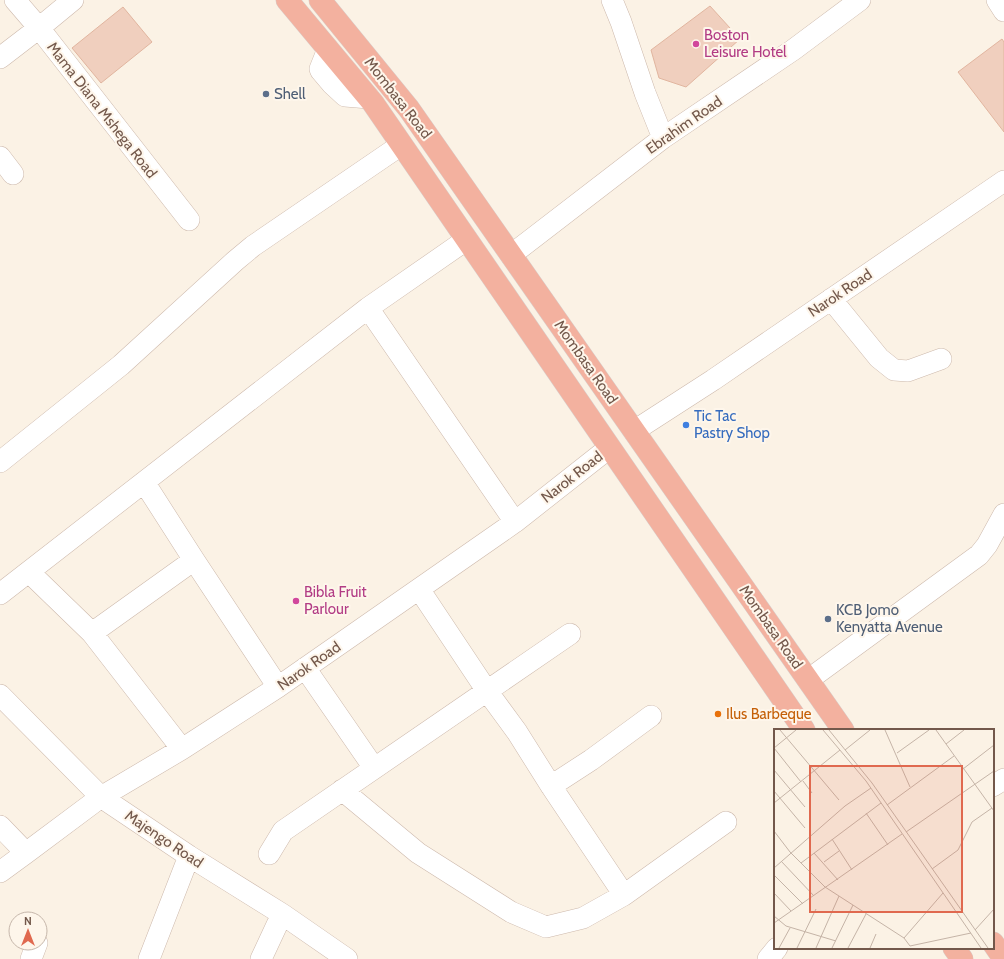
<svg xmlns="http://www.w3.org/2000/svg" width="1004" height="959" viewBox="0 0 1004 959" font-family="Cabin,sans-serif">
<rect width="100%" height="100%" fill="#fbf2e5"/>
<path fill="#f0cfbe" stroke="#e1b59f" d="M 710,6 L 740,39 L 686,87 L 659,78 L 651,50 Z
M 123,7 L 152,42 L 101,83 L 72,48 Z
M 1002,39 L 1004,42 L 1004,132 L 958,72 Z"/>
<g fill="none" stroke-linecap="round" stroke-linejoin="round">
<defs>
<path id="minor" d="M 15,0 L 39,28 L 189,220
M 612,0 L 621,22 L 645,93 L 663,138
M 997,0 L 1004,11
M 328,49 L 320,69 L 321,71 L 332,84 L 345,96 L 369,98
M 0,58 L 39,28 L 73,0
M 0,157 L 13,174
M 511,255 L 663,138 L 793,50 L 860,0
M 831,299 L 879,358 L 894,370 L 908,371 L 941,359
M 368,308 L 515,522
M 634,431 L 713,380 L 1004,181
M 0,462 L 121,365 L 235,261 L 253,246 L 401,145
M 144,482 L 194,560 L 278,687
M 29,572 L 92,633 L 182,749
M 419,589 L 487,691 L 517,732 L 551,786 L 624,895
M 0,594 L 368,308 L 466,240
M 92,633 L 194,560
M 305,668 L 374,768
M 808,680 L 979,555 L 987,545 L 1004,514
M 0,695 L 101,797 L 189,856 L 282,914 L 347,959
M 551,786 L 591,760 L 651,716
M 993,786 L 1004,779
M 342,790 L 418,853 L 511,912 L 546,927 L 583,918 L 624,895 L 726,822
M 0,826 L 26,853
M 269,854 L 283,831 L 570,634
M 0,872 L 26,853 L 101,797 L 182,749 L 278,687 L 515,522 L 609,448
M 31,959 L 37,943
M 149,959 L 189,856
M 261,959 L 282,914
M 768,959 L 777,948"/>
<path id="highway" d="M 287,0 L 373,103 L 804,730
M 320,0 L 409,109 L 843,730
M 993,943 L 1004,959
M 954,948 L 962,959"/>
</defs>
<use href="#minor" stroke="#cdb9ac" stroke-width="22"/>
<use href="#highway" stroke="#d8d0cd" stroke-width="23"/>
<use href="#minor" stroke="#fff" stroke-width="21"/>
<use href="#highway" stroke="#f3b19f" stroke-width="22"/>
</g>
<g fill="#d1479c" stroke="#fef6eb" stroke-width="1.5">
<circle cx="696" cy="44" r="4"/>
<circle cx="296" cy="601" r="4"/>
</g>
<g fill="#5c6f8a" stroke="#fef6eb" stroke-width="1.5">
<circle cx="266" cy="94" r="4"/>
<circle cx="828" cy="619" r="4"/>
</g>
<circle fill="#3f7fe0" stroke="#fef6eb" stroke-width="1.5" cx="686" cy="425" r="4"/>
<circle fill="#e8710a" stroke="#fef6eb" stroke-width="1.5" cx="718" cy="714" r="4"/>
<g text-anchor="middle" stroke-width="4" stroke-linejoin="round" paint-order="stroke">
<g font-size="15" fill="#b23c85" stroke="#fef6eb" text-anchor="start">
<text x="704" y="40">Boston<tspan x="704" dy="17">Leisure Hotel</tspan></text>
<text x="304" y="597">Bibla Fruit<tspan x="304" dy="17">Parlour</tspan></text>
</g>
<g font-size="15" fill="#4e5e75" stroke="#fef6eb" text-anchor="start">
<text x="274" y="99">Shell</text>
<text x="836" y="615">KCB Jomo<tspan x="836" dy="17">Kenyatta Avenue</tspan></text>
</g>
<g font-size="15" fill="#73584b" stroke="#fef6eb">
<text transform="translate(398 98) rotate(52)" y="5">Mombasa Road</text>
<text transform="translate(102 110) rotate(52)" y="5">Mama Diana Mshega Road</text>
<text transform="translate(684 125) rotate(-35)" y="5">Ebrahim Road</text>
<text transform="translate(840 293) rotate(-34)" y="5">Narok Road</text>
<text transform="translate(586 362) rotate(55)" y="5">Mombasa Road</text>
<text transform="translate(572 477) rotate(-38)" y="5">Narok Road</text>
<text transform="translate(771 627) rotate(55)" y="5">Mombasa Road</text>
<text transform="translate(309 666) rotate(-35)" y="5">Narok Road</text>
<text transform="translate(164 839) rotate(34)" y="5">Majengo Road</text>
</g>
<g font-size="15" fill="#366cbe" stroke="#fef6eb" text-anchor="start">
<text x="694" y="421">Tic Tac<tspan x="694" dy="17">Pastry Shop</tspan></text>
</g>
<g font-size="15" fill="#c56008" stroke="#fef6eb" text-anchor="start">
<text x="726" y="719">Ilus Barbeque</text>
</g>
</g>
<g transform="translate(774 729)">
<rect width="220" height="220" fill="#fbf2e5"/>
<path fill="none" stroke="#c5b4a7" stroke-width="1" d="M 6,1 L 65,71M 49,1 L 92,52 L 207,219M 55,1 L 98,54 L 214,219M 111,1 L 136,58M 162,1 L 220,82M 172,15 L 190,1M 0,19 L 27,53M 0,19 L 22,1M 71,21 L 96,1M 123,24 L 155,1M 189,40 L 220,16M 0,41 L 31,78M 29,52 L 38,64M 0,62 L 31,99M 0,74 L 66,21M 113,76 L 180,27M 92,84 L 114,116M 0,102 L 16,123 L 51,158 L 130,209 L 136,217M 132,103 L 220,42M 58,110 L 78,141M 40,124 L 64,151M 7,132 L 40,167M 50,133 L 65,122M 27,134 L 107,74M 0,139 L 71,77 L 97,59M 158,140 L 184,121 L 198,93 L 218,79M 0,146 L 29,175M 0,164 L 17,182M 0,187 L 12,197 L 62,212M 0,194 L 128,105M 201,201 L 220,180M 130,209 L 169,164M 136,217 L 197,204M 5,219 L 16,199M 23,219 L 42,180M 42,219 L 65,167M 58,219 L 79,176M 74,219 L 92,185M 96,219 L 102,205"/>
<path fill="#e0694f" fill-opacity="0.15" stroke="#e0694f" stroke-width="2" d="M 36,37 L 188,37 L 188,183 L 36,183 Z"/>
<rect width="220" height="220" fill="none" stroke="#73584b" stroke-width="2"/>
</g>
<g transform="translate(28 931)"><circle r="19" fill="#fef6eb" stroke="#c6b7ab"/>
<path d="M0-3L7 15L0 10L-7 15Z" fill="#e0694f"/>
<text y="-6" font-size="11" font-weight="bold" text-anchor="middle" fill="#73584b">N</text>
</g>
</svg>
